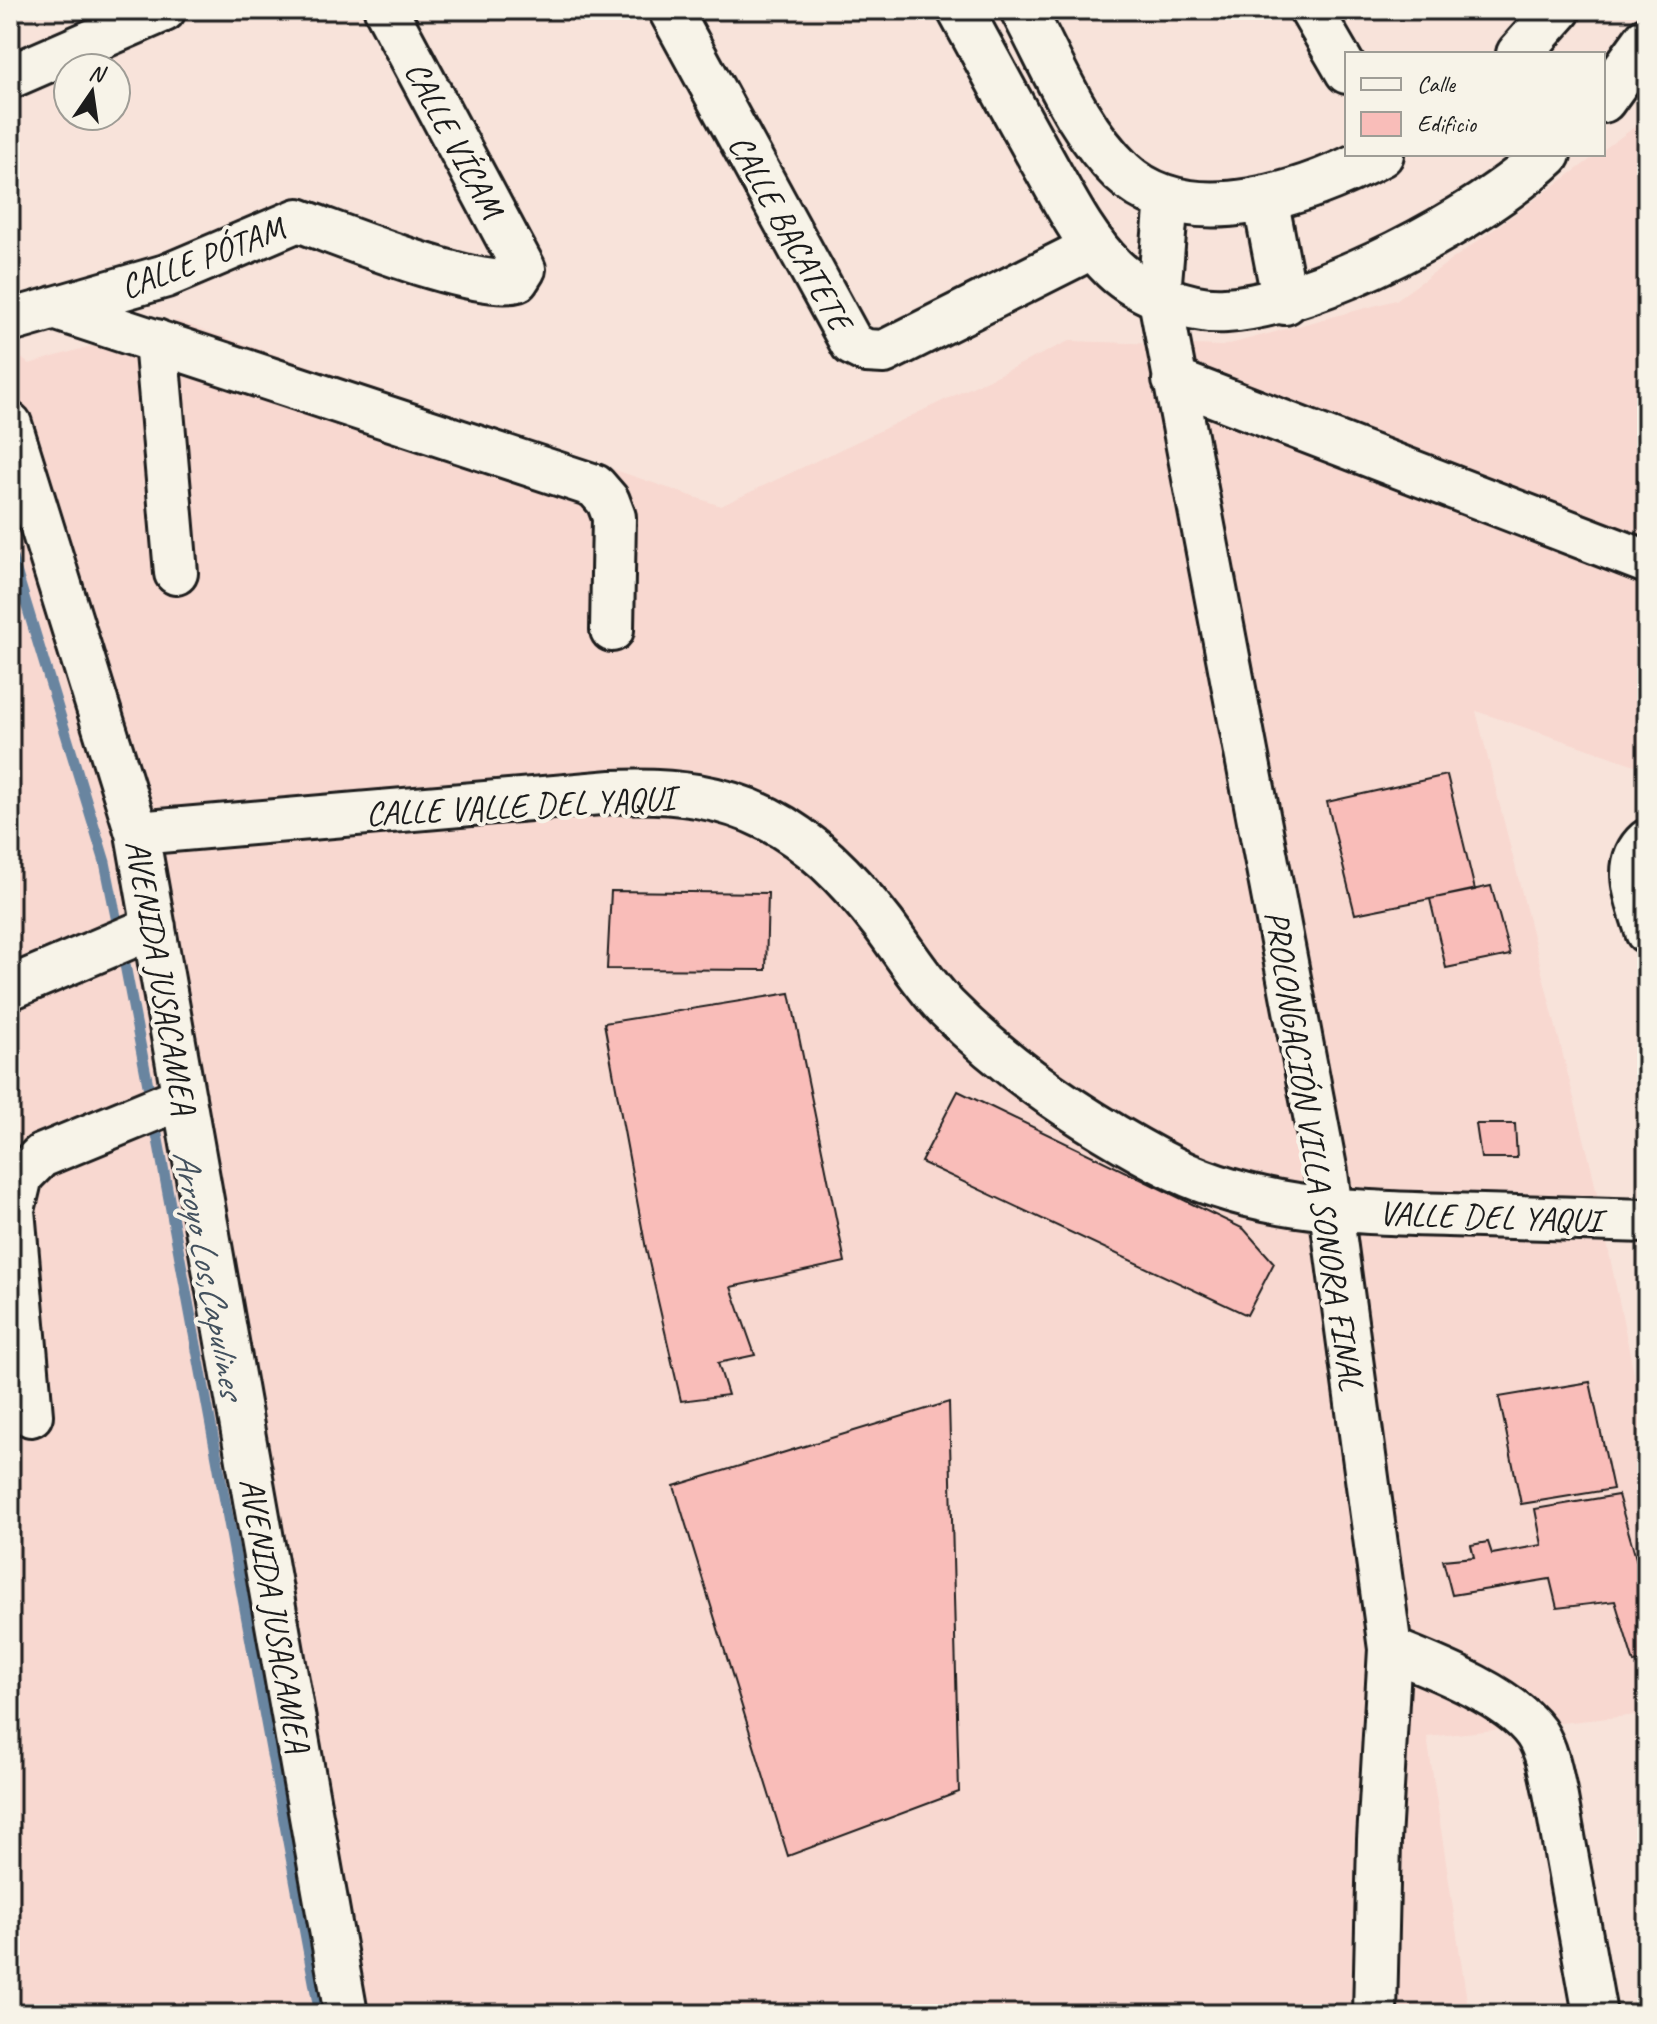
<svg xmlns="http://www.w3.org/2000/svg" width="1657" height="2024" viewBox="0 0 1657 2024" font-family="Caveat,sans-serif">
<rect width="100%" height="100%" fill="#f8e3da"/>
<filter id="ink" filterUnits="userSpaceOnUse"><feTurbulence type="fractalNoise" baseFrequency=".0125" numOctaves="2"/><feDisplacementMap in="SourceGraphic" scale="16" xChannelSelector="R" yChannelSelector="G"/><feConvolveMatrix kernelMatrix="1 2 1 2 8 2 1 2 1" color-interpolation-filters="sRGB"/></filter>
<g filter="url(#ink)">
<path fill="#f8d8d0" d="M 1647,118 L 1647,769 L 1476,711 L 1591,1166 L 1647,1436 L 1647,1714 L 1427,1737 L 1469,2014 L 10,2014 L 10,349 L 29,364 L 177,321 L 721,506 L 1069,341 L 1222,346 L 1396,300 L 1598,154 L 1603,154 L 1603,150 Z"/>
<g fill="none" stroke-linecap="round" stroke-linejoin="round">
<path stroke="#6985a0" stroke-width="11" d="M 10,551 L 105,862 L 119,932
M 122,949 L 151,1101
M 154,1118 L 320,2014"/>
</g>
<path fill="#f9bdb9" stroke="#1c1c1c" stroke-width="2" d="M 1447,775 L 1475,890 L 1355,914 L 1327,802 Z
M 1491,886 L 1510,955 L 1446,968 L 1430,899 Z
M 611,891 L 768,893 L 766,970 L 607,969 Z
M 790,993 L 845,1262 L 731,1287 L 755,1355 L 718,1363 L 728,1395 L 681,1401 L 646,1249 L 604,1023 Z
M 958,1091 L 1244,1229 L 1274,1263 L 1247,1315 L 921,1162 Z
M 1476,1124 L 1515,1124 L 1517,1158 L 1481,1158 Z
M 1590,1382 L 1613,1489 L 1521,1504 L 1499,1397 Z
M 949,1402 L 959,1792 L 788,1856 L 674,1486 Z
M 1618,1495 L 1647,1597 L 1647,1660 L 1634,1663 L 1615,1601 L 1557,1608 L 1550,1579 L 1452,1595 L 1443,1560 L 1474,1557 L 1471,1545 L 1488,1542 L 1492,1554 L 1542,1545 L 1535,1509 Z"/>
<g fill="none" stroke-linecap="round" stroke-linejoin="round">
<defs>
<path id="minor" d="M 670,10 L 852,344 L 866,351 L 884,352 L 1095,246
M 1311,10 L 1347,72
M 10,77 L 164,10
M 1167,198 L 1159,294 L 1326,1173 L 1390,1649 L 1379,1840 L 1375,2014
M 54,308 L 595,486 L 608,501 L 614,517 L 612,630
M 10,321 L 166,276 L 298,220 C 341,235 479,292 517,280 L 524,269 L 386,10
M 156,341 L 176,573
M 1174,380 L 1647,562
M 10,424 L 137,833 L 346,2014
M 137,833 L 612,792 C 741,786 807,825 884,925 C 904,952 923,983 946,1007 C 1007,1069 1084,1121 1161,1162 C 1250,1210 1349,1212 1448,1215 C 1514,1217 1581,1219 1647,1221
M 1647,841 C 1620,865 1639,903 1647,932
M 10,988 L 154,927
M 31,1415 L 13,1210 L 21,1176 L 41,1156 L 184,1097
M 1390,1649 C 1432,1666 1509,1695 1536,1733 C 1547,1750 1551,1773 1555,1792 L 1595,2014"/>
<path id="major" d="M 960,10 C 989,63 1017,116 1047,169 C 1066,203 1086,242 1114,269 C 1139,293 1192,313 1226,310 C 1319,304 1480,218 1548,154
M 1023,10 C 1052,64 1077,129 1122,172 C 1190,236 1310,192 1381,154
M 1519,54 L 1558,10
M 1603,100 L 1647,39
M 1265,198 L 1285,302"/>
</defs>
<use href="#minor" stroke="#1c1c1c" stroke-width="48"/>
<use href="#major" stroke="#1c1c1c" stroke-width="50"/>
<use href="#minor" stroke="#f7f3e8" stroke-width="42"/>
<use href="#major" stroke="#f7f3e8" stroke-width="44"/>
</g>
</g>
<g text-anchor="middle" stroke-width="8" stroke-linejoin="round" paint-order="stroke">
<g font-size="34" fill="#1c1c1c" stroke="#f7f3e8">
<text transform="translate(455 139) rotate(62)" y="12">CALLE VÍCAM</text>
<text transform="translate(791 232) rotate(61)" y="12">CALLE BACATETE</text>
<text transform="translate(202 257) rotate(-21)" y="12">CALLE PÓTAM</text>
<text transform="translate(520 805) rotate(-3)" y="12">CALLE VALLE DEL YAQUI</text>
<text transform="translate(162 977) rotate(80)" y="12">AVENIDA JUSACAMEA</text>
<text transform="translate(1315 1150) rotate(81)" y="12">PROLONGACIÓN VILLA SONORA FINAL</text>
<text transform="translate(1490 1216) rotate(2)" y="12">VALLE DEL YAQUI</text>
<text transform="translate(276 1615) rotate(80)" y="12">AVENIDA JUSACAMEA</text>
</g>
<g font-size="36" font-style="italic" fill="#43515e" stroke="#f7f3e8">
<text transform="translate(210 1273) rotate(79)" y="13">Arroyo Los,Capulines</text>
</g>
</g>
<rect width="1657" height="2024" fill="none" stroke="#f7f3e8" stroke-width="40"/>
<rect x="20" y="20" width="1617" height="1984" fill="none" stroke="#1c1c1c" stroke-width="3" filter="url(#ink)"/>
<rect x="1345" y="52" width="260" height="104" fill="#f7f3e8" stroke="#9f9d96" stroke-width="2"/>
<rect x="1361" y="78" width="40" height="12" fill="#f7f3e8" stroke="#9f9d96" stroke-width="2"/>
<text x="1417" y="92" font-size="24" fill="#1c1c1c">Calle</text>
<rect x="1361" y="112" width="40" height="24" fill="#f9bdb9" stroke="#9f9d96" stroke-width="2"/>
<text x="1417" y="132" font-size="24" fill="#1c1c1c">Edificio</text>
<g transform="translate(92 92) rotate(13)"><circle r="38" fill="#f7f3e8" stroke="#9f9d96" stroke-width="2"/>
<path d="M0-6L14 30L0 20L-14 30Z" fill="#1c1c1c"/>
<text y="-12" font-size="22" font-weight="bold" text-anchor="middle" fill="#1c1c1c">N</text>
</g>
</svg>
